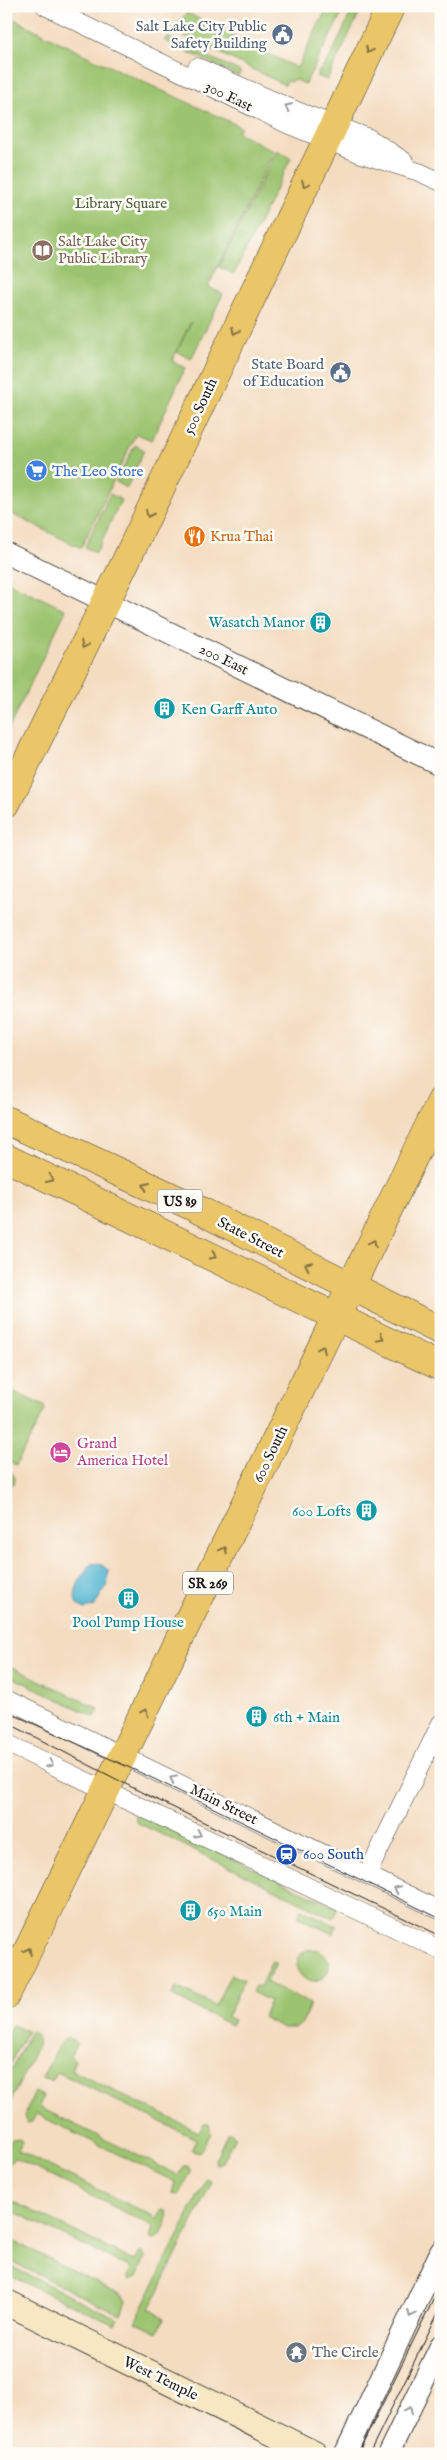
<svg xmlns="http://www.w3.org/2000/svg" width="447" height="2460" viewBox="0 0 447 2460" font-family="'IM FELL English',serif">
<rect width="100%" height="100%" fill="#fdfcf7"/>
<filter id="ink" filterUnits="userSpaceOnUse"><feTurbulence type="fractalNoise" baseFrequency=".02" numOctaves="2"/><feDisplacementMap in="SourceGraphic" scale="10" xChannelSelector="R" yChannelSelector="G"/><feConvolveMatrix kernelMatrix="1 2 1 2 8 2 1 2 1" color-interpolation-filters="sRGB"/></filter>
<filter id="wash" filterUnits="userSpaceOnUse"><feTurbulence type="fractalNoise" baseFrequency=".0096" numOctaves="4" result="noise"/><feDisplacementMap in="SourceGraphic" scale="20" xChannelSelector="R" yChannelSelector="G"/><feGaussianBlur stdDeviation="1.12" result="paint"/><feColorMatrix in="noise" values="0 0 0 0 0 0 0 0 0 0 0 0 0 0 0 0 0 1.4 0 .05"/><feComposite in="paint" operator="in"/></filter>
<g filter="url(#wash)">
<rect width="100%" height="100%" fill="#f4dcc0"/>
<path fill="#9cc470" stroke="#5c7046" d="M 328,6 L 346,6 L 305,84 L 293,79 L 291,82 L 287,81 L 285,85 L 172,30 L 187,13 L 297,68 Z
M 354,6 L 363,6 L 327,80 L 316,76 L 332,54 Z
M 6,15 L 85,55 L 241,127 L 237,132 L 274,151 L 208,287 L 223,294 L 191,359 L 177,352 L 191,322 L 172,361 L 185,368 L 152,440 L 136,434 L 81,548 L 6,511 Z
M 167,37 L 241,72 L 238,76 L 164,40 Z
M 277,150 L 291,158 L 234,274 L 219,267 Z
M 135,445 L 144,450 L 127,488 L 116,482 Z
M 110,494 L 121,500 L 96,553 L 85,547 Z
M 6,581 L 66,610 L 6,734 Z
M 8,1389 L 44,1406 L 45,1410 L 16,1465 L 6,1460 L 6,1391 Z
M 6,1469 C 13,1472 16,1476 13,1484 L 6,1488 Z
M 6,1664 L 99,1709 L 95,1717 L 6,1674 Z
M 136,1814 L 338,1908 L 333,1918 L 136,1822 Z
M 302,1909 L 337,1926 L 333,1934 L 298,1917 Z
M297 1965a16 16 0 1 1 32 0a16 16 0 1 1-32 0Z
M 272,1961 L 276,1963 L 266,1982 L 310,2004 L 302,2023 L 296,2028 L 284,2028 L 262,2017 L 270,2001 L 252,1992 L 255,1986 L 260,1987 Z
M 231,1974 L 244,1980 L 227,2017 L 234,2020 L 231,2025 L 172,1996 L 176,1987 L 215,2006 Z
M 12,2025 L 27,2031 L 6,2071 L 6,2038 Z
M 30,2031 L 37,2035 L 39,2043 L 6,2111 L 6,2081 Z
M 67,2037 L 77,2043 L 70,2056 L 75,2060 L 71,2070 L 199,2132 L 204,2124 L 209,2124 L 211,2133 L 201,2151 L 196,2152 L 192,2149 L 196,2139 L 57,2072 L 52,2081 L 42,2078 L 58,2046 Z
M 35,2092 L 43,2096 L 39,2107 L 178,2175 L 183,2166 L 188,2166 L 191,2172 L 179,2194 L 172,2193 L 175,2182 L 36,2114 L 32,2122 L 27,2123 L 24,2116 Z
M 228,2132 L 235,2136 L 222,2162 L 216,2164 L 215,2159 Z
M 19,2139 L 22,2141 L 18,2151 L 157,2218 L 162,2210 L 167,2211 C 170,2219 163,2235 155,2239 L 150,2238 L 153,2226 L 14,2158 L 6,2167 L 6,2150 L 12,2140 Z
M 207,2178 L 211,2180 L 211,2184 L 150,2309 L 164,2318 L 158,2333 L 135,2322 Z
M 6,2198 L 135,2261 L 140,2252 L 143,2252 L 145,2258 L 137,2277 L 129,2280 L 127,2277 L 131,2268 L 6,2208 Z
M 15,2242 L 122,2295 L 126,2301 L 121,2315 L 6,2259 L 12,2243 Z
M 6,2264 L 118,2319 L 115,2325 L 6,2274 Z"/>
<path fill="#54b6d2" stroke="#386977" d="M 100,1563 L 109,1571 L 107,1585 L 94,1607 L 85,1609 L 77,1605 C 71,1590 82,1576 91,1564 Z"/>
</g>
<g filter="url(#ink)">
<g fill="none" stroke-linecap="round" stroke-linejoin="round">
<defs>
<path id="minor" d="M 45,6 L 289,125 L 361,154 L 419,172 L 441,182
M 197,67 L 297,111 L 369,138 L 404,161
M 6,1699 L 441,1911
M 6,1743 L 441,1950
M 367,1875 L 441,1723"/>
<path id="tertiary" d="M 6,553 L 441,765
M 345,2454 L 441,2251
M 388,2454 L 441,2345"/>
<path id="secondary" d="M 6,2302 L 315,2454"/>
<path id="primary" d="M 6,804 L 122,569 L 391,6
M 6,1120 L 185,1203 L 441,1331
M 6,1158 L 441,1367
M 6,1995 L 441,1101"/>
</defs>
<use href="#minor" stroke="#3c3935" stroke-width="19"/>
<use href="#tertiary" stroke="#3c3935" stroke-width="23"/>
<use href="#secondary" stroke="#3c3935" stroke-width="27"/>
<use href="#primary" stroke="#3c3935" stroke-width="29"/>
<use href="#minor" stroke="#fff" stroke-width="18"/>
<use href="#tertiary" stroke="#fff" stroke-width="21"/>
<use href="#secondary" stroke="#f7e8c3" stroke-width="25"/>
<use href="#primary" stroke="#eac669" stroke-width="28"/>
<path stroke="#1c1c1c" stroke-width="1" d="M 6,1711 L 152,1778 L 441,1919
M 6,1722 L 145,1794 L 441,1936
M 358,2454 L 441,2284
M 369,2454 L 441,2307"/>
</g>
<defs><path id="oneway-chevron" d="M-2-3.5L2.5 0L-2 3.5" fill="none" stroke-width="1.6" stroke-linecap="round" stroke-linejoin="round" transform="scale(1.25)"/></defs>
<g stroke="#837142">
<use href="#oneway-chevron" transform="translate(369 50) rotate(116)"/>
<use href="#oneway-chevron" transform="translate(305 184) rotate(116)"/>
<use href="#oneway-chevron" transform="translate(235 331) rotate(115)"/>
<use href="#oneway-chevron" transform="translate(149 514) rotate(115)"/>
<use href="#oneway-chevron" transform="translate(84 645) rotate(116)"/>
<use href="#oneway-chevron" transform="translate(50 1179) rotate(25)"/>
<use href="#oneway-chevron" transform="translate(146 1186) rotate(-155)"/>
<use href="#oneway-chevron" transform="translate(373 1243) rotate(-64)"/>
<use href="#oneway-chevron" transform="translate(213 1256) rotate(26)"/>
<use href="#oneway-chevron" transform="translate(308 1265) rotate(-154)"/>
<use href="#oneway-chevron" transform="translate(381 1338) rotate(26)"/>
<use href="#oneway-chevron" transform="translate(322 1349) rotate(-64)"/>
<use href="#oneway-chevron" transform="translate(224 1550) rotate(-64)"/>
<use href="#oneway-chevron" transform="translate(145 1712) rotate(-64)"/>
<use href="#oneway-chevron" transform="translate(28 1951) rotate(-64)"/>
</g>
<g stroke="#999">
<use href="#oneway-chevron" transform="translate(288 107) rotate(-157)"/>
<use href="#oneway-chevron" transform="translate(50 1764) rotate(26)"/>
<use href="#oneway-chevron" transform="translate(173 1779) rotate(-154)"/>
<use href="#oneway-chevron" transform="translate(198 1834) rotate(26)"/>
<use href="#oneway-chevron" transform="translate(397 1889) rotate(-154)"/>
<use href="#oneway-chevron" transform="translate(411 2314) rotate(115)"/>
<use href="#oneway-chevron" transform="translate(409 2410) rotate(-64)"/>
</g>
</g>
<defs>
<symbol id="civic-disc" viewBox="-11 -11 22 22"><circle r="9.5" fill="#5c6f8a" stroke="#fdfcf7"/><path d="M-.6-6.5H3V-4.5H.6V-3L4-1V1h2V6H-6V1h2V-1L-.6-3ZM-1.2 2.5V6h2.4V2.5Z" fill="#fff"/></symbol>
<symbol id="library-disc" viewBox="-11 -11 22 22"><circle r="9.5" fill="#8d6e63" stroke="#fdfcf7"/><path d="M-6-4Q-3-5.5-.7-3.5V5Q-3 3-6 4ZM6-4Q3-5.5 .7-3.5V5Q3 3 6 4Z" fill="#fff"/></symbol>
<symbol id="supermarket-disc" viewBox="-11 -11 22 22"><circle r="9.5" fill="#3f7fe0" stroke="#fdfcf7"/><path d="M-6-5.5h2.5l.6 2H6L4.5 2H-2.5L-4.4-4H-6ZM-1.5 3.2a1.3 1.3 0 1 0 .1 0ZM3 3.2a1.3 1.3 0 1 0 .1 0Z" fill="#fff"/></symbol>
<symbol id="restaurant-disc" viewBox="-11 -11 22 22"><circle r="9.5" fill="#e8710a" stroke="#fdfcf7"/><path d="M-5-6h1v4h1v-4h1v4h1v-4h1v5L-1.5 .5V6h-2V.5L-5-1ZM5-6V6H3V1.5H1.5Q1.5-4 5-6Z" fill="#fff"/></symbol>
<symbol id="building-disc" viewBox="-11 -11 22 22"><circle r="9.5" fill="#0f9aa8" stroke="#fdfcf7"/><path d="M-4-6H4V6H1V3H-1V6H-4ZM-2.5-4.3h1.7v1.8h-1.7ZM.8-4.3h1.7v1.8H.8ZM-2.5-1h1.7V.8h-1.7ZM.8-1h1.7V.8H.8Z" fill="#fff"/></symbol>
<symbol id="hotel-disc" viewBox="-11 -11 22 22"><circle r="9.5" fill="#d1479c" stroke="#fdfcf7"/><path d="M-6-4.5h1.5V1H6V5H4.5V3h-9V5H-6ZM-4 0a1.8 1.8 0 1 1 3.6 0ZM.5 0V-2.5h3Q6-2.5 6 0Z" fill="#fff"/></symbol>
<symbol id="station-disc" viewBox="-11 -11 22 22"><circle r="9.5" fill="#1a4fb4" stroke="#fdfcf7"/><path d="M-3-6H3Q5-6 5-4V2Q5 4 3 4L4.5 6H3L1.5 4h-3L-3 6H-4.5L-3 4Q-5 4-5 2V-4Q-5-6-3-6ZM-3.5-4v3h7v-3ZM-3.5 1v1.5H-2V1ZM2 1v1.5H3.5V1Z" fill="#fff"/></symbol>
<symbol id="temple-disc" viewBox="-11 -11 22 22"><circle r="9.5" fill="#6b7280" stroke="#fdfcf7"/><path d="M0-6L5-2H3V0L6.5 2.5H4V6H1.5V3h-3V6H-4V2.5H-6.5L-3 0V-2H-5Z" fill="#fff"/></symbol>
</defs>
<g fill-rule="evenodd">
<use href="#civic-disc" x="270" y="22" width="25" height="25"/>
<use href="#library-disc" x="30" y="238" width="25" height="25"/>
<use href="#civic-disc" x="328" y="360" width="25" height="25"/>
<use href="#supermarket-disc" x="24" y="458" width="25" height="25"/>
<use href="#restaurant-disc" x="182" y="524" width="25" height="25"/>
<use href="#building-disc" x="308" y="610" width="25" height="25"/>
<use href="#building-disc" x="152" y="696" width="25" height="25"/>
<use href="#hotel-disc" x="48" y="1440" width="25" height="25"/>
<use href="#building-disc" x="354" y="1498" width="25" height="25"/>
<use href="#building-disc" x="116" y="1586" width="25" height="25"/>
<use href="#building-disc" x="244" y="1704" width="25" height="25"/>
<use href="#station-disc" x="274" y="1842" width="25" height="25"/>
<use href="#building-disc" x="178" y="1898" width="25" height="25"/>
<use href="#temple-disc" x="284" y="2340" width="25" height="25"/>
</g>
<g text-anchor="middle" stroke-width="5" stroke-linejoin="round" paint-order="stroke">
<g fill="#fdfcf7" stroke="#605f5e" stroke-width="1">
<rect x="157.5" y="1189.5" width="45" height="23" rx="4"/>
<rect x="183" y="1571.5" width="50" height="23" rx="4"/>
</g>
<g font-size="14" font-weight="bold" fill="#1c1c1c">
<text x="180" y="1206">US 89</text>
<text x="208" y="1588">SR 269</text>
</g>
<g font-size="15" fill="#4e5e75" stroke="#fdfcf7" text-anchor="end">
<text x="267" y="31">Salt Lake City Public<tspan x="267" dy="17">Safety Building</tspan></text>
<text x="324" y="369">State Board<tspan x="324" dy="17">of Education</tspan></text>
</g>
<g font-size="15" fill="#1c1c1c" stroke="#fdfcf7">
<text transform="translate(229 96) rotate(26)" y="5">300 East</text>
<text transform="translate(200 406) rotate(-65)" y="5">500 South</text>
<text transform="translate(224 659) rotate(26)" y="5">200 East</text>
<text transform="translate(251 1237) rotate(27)" y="5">State Street</text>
<text transform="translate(270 1454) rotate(-64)" y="5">600 South</text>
<text transform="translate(224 1804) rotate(26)" y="5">Main Street</text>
<text transform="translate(161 2378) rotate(26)" y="5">West Temple</text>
</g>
<g font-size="15" fill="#4f5f3e" stroke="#fdfcf7">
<text x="121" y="208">Library Square</text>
</g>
<g font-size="15" fill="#785e54" stroke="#fdfcf7" text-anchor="start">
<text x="58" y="246">Salt Lake City<tspan x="58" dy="17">Public Library</tspan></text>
</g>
<g font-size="15" fill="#366cbe" stroke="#fdfcf7" text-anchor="start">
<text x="52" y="476">The Leo Store</text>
</g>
<g font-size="15" fill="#c56008" stroke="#fdfcf7" text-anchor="start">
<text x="210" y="541">Krua Thai</text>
</g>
<g font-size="15" fill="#0d838f" stroke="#fdfcf7" text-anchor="start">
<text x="305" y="627" text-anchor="end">Wasatch Manor</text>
<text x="181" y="714">Ken Garff Auto</text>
<text x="351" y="1516" text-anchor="end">600 Lofts</text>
<text x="128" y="1627" text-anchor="middle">Pool Pump House</text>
<text x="273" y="1722">6th + Main</text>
<text x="207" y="1916">650 Main</text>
</g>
<g font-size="15" fill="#b23c85" stroke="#fdfcf7" text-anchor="start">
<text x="77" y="1448">Grand<tspan x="77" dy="17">America Hotel</tspan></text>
</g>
<g font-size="15" fill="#164399" stroke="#fdfcf7" text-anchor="start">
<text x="303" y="1859">600 South</text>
</g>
<g font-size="15" fill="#5b616d" stroke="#fdfcf7" text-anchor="start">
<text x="312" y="2357">The Circle</text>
</g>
</g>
<rect width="447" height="2460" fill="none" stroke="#fdfcf7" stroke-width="25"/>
</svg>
